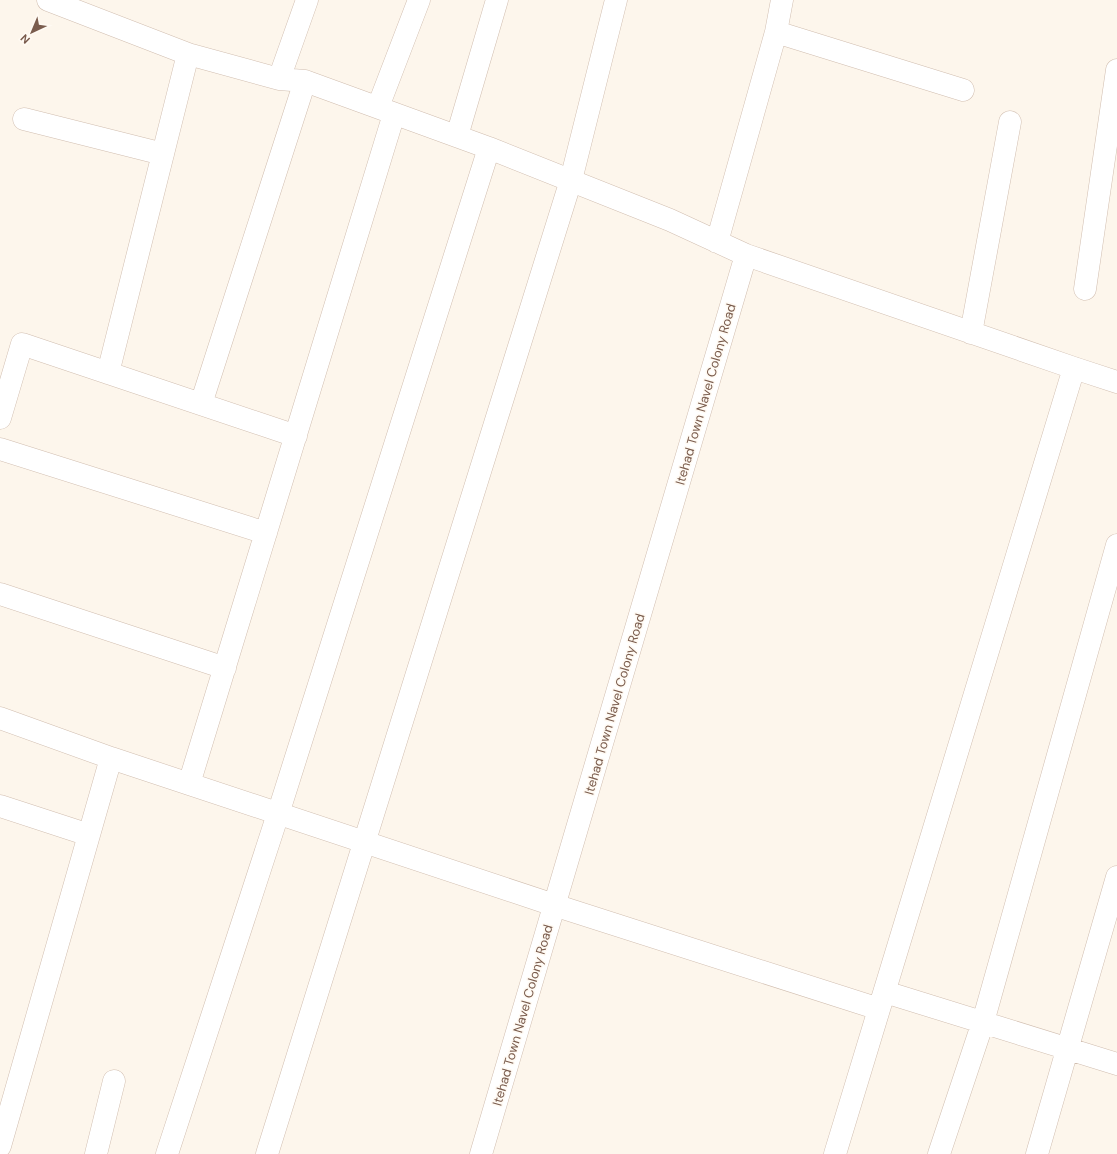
<svg xmlns="http://www.w3.org/2000/svg" width="1117" height="1154" viewBox="0 0 1117 1154" font-family="'DM Sans',sans-serif">
<rect width="100%" height="100%" fill="#fdf6ec"/>
<g fill="none" stroke-linecap="round" stroke-linejoin="round">
<defs>
<path id="minor" d="M 48,0 L 188,54 L 279,79 L 305,81 L 489,148 L 670,220 L 746,255 L 1074,368 L 1117,382
M 776,32 L 963,90
M 279,79 L 307,0
M 378,107 L 419,0
M 24,119 L 163,154
M 457,136 L 497,0
M 717,242 L 776,32 L 782,0
M 1085,289 L 1117,70
M 971,333 L 1010,122
M 108,373 L 188,54
M 201,404 L 305,81
M 0,418 L 22,344 L 296,436
M 0,449 L 266,533
M 0,594 L 225,668
M 0,718 L 111,758 L 554,905 L 879,1009
M 189,784 L 394,114
M 0,806 L 89,835
M 885,992 L 1117,1064
M 0,1146 L 111,758
M 96,1154 L 114,1081
M 167,1154 L 278,814 L 489,148
M 267,1154 L 571,180 L 616,0
M 481,1154 L 746,255
M 835,1154 L 1074,368
M 939,1154 L 983,1022 L 1117,545
M 1037,1154 L 1117,877"/>
</defs>
<use href="#minor" stroke="#d1beb0" stroke-width="23"/>
<use href="#minor" stroke="#fff" stroke-width="22"/>
</g>
<g text-anchor="middle" stroke-width="3" stroke-linejoin="round" paint-order="stroke">
<g font-size="13" fill="#7a5c4d" stroke="#fffaf3">
<text transform="translate(705 394) rotate(-74)" y="5">Itehad Town Navel Colony Road</text>
<text transform="translate(614 704) rotate(-74)" y="5">Itehad Town Navel Colony Road</text>
<text transform="translate(522 1015) rotate(-74)" y="5">Itehad Town Navel Colony Road</text>
</g>
</g>
<g transform="translate(32 32) rotate(224)" stroke="#fffaf3" stroke-width="3" paint-order="stroke">
<path d="M0-3L7 15L0 10L-7 15Z" fill="#7a5c4d"/>
<text y="-6" font-size="11" font-weight="bold" text-anchor="middle" fill="#7a5c4d">N</text>
</g>
</svg>
